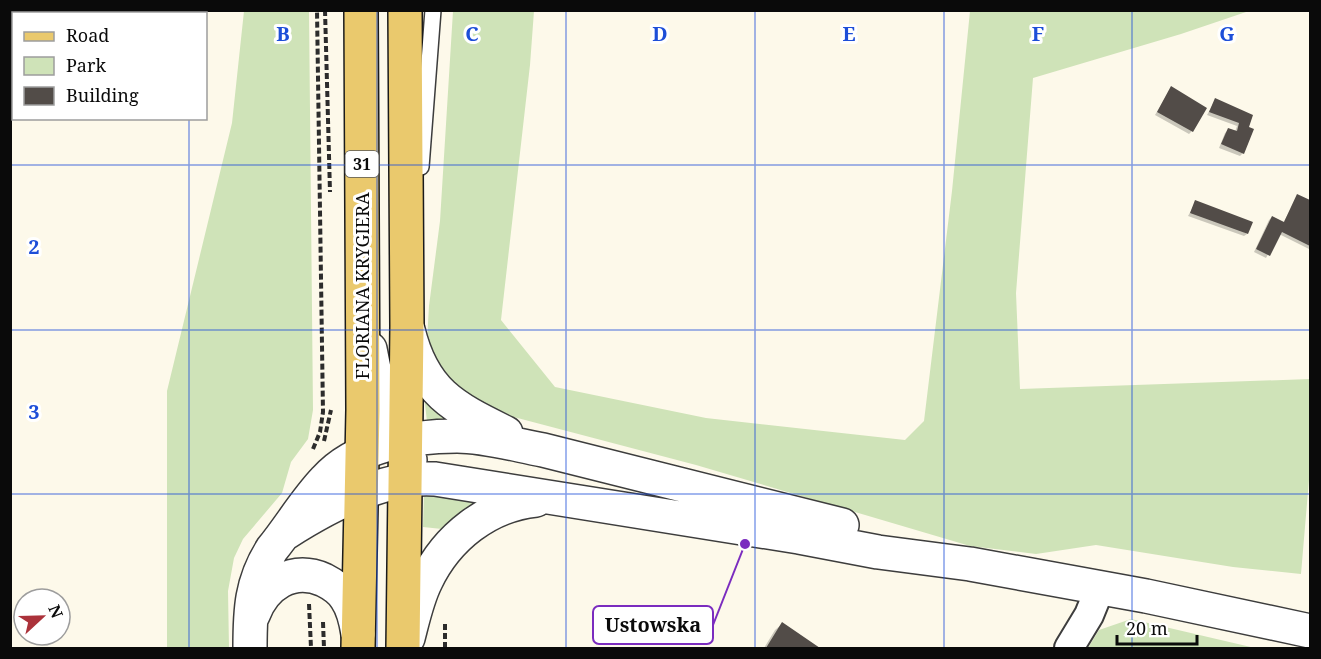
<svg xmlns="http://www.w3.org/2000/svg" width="1321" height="659" viewBox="0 0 1321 659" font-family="'Noto Serif',serif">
<rect width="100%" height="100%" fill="#fdf9ea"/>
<path fill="#cfe3b8" d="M 244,11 L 309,11 L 313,410 L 308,439 L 291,462 L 282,493 L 243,539 L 234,558 L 228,591 L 229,648 L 167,648 L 167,391 L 232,123 Z
M 453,11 L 534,11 L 530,65 L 501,320 L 555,387 L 706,418 L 905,440 L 924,421 L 952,191 L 970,11 L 1249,11 L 1181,34 L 1033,78 L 1016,293 L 1020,389 L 1310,379 L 1310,468 L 1301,574 L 1233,567 L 1096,545 L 1036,554 L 970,546 L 696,465 L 499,413 L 460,393 L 435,364 L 427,340 L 429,306 L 440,221 Z
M 424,395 L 461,419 L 427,422 Z
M 424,494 L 490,500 L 448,533 L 442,529 L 423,527 Z
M 1131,619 L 1255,648 L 1088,648 L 1099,630 Z"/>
<path fill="#0003" d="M 1169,91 L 1192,131 L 1189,134 L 1155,115 Z
M 1215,100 L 1251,116 L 1243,153 L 1240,156 L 1219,148 L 1225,133 L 1228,130 L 1235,132 L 1237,126 L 1207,115 Z
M 1298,196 L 1310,202 L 1310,248 L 1309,249 L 1279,234 L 1266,258 L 1254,252 L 1269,220 L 1272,217 L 1283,223 Z
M 1196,202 L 1247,234 L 1244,236 L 1188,216 Z
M 782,624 L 818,648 L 764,648 L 775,630 Z"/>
<path fill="#524c48" d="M 1171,86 L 1207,108 L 1193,132 L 1157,112 Z
M 1215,98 L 1253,115 L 1249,127 L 1254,129 L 1244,154 L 1221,144 L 1228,128 L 1237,131 L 1239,123 L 1209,112 Z
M 1297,194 L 1310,200 L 1310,246 L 1282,232 L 1270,256 L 1256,249 L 1272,216 L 1284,222 Z
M 1195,200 L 1253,222 L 1248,234 L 1190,213 Z
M 782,622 L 820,648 L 766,648 Z"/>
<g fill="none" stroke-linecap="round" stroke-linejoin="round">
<defs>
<path id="service" d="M 421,167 L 433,10"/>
<path id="minor" d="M 1069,648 L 1089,615 L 1100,588"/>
<path id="tertiary" d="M 408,330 C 423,392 453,407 506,433
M 370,349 C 377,383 385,434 410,460
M 284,534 C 326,507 384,475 435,479 L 799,537 L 878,552 L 970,564 L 1146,596 L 1310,631
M 253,615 C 264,585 292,566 324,580 C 332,584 341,590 346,598 C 353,608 356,621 358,634
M 408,638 C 413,619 417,599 426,581 C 447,537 488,505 536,500
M 250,648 C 250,610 251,582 272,549 C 290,527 305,501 325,480 C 356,445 413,436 457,436 C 485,436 516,445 543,450 L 842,525"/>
<path id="primary" d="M 358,648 L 363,410 L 361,10
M 403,648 L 407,326 L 405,10"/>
</defs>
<use href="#service" stroke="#3d3d3d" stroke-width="18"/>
<use href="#minor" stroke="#3d3d3d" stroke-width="32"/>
<use href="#tertiary" stroke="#3d3d3d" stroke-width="36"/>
<use href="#primary" stroke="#1b1b1b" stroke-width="36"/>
<path stroke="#2c2c2c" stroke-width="4" stroke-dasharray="6 3" stroke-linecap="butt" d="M 325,10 L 330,192
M 324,441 L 331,410
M 313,449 L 320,432 L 323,412 L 317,10
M 309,604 L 311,648
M 323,622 L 324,648
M 445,648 L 445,621"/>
<use href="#service" stroke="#fff" stroke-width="15"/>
<use href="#minor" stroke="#fff" stroke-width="28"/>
<use href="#tertiary" stroke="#fff" stroke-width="33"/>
<use href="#primary" stroke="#eac96d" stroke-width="33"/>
</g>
<path fill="none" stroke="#1d4ed8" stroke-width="1.5" stroke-opacity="0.55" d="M 189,10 L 189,14M 377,10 L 377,648M 566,10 L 566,648M 755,10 L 755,648M 944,10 L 944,648M 1132,10 L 1132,648M 189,118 L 189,648M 10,165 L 1310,165M 10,330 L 1310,330M 10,494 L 1310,494"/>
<g text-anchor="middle" stroke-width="6" stroke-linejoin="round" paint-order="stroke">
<rect fill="#fff" stroke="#545454" stroke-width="1.5" x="345.5" y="151" width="33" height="26" rx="4.5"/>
<g font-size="16" font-weight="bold" fill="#0a0a0a">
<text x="362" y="170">31</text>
</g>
<g font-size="18" fill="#0a0a0a" stroke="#fff">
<text transform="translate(363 286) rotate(-90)" y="6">FLORIANA KRYGIERA</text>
</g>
</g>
<g font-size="20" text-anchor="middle" font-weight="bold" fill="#1d4ed8" stroke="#fff" stroke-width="6" stroke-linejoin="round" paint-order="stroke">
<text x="283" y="41">B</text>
<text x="472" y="41">C</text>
<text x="660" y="41">D</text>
<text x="849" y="41">E</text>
<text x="1038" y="41">F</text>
<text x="1227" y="41">G</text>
<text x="34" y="254">2</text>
<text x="34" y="419">3</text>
</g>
<path fill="none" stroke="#7b2cbf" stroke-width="2" d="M745 544L713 625"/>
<circle fill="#7b2cbf" stroke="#fff" stroke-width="2" cx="745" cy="544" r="6"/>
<rect fill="#fff" stroke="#7b2cbf" stroke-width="2" x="593" y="606" width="120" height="38" rx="6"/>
<g font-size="20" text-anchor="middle" font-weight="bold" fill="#0a0a0a">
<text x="653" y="632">Ustowska</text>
</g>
<rect width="1321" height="659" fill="none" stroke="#0a0a0a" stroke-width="24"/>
<rect x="12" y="12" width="195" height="108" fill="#ffffff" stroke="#9d9d9d" stroke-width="1.5"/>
<rect x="24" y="32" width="30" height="9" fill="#eac96d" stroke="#9d9d9d" stroke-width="1.5"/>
<text x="66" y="42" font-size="18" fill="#0a0a0a">Road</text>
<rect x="24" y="57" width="30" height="18" fill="#cfe3b8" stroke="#9d9d9d" stroke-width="1.5"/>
<text x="66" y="72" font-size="18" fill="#0a0a0a">Park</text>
<rect x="24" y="87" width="30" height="18" fill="#524c48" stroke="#9d9d9d" stroke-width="1.5"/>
<text x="66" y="102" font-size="18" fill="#0a0a0a">Building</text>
<g transform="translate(42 617) rotate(68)"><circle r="28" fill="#ffffff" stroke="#9d9d9d" stroke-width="1.5"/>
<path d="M0-4.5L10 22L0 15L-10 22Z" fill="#ab323a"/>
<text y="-9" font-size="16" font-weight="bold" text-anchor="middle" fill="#0a0a0a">N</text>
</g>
<path d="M1117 635v9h80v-9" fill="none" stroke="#0a0a0a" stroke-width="3"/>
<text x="1126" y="635" font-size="18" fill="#0a0a0a" stroke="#ffffff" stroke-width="4.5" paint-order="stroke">20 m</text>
</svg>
